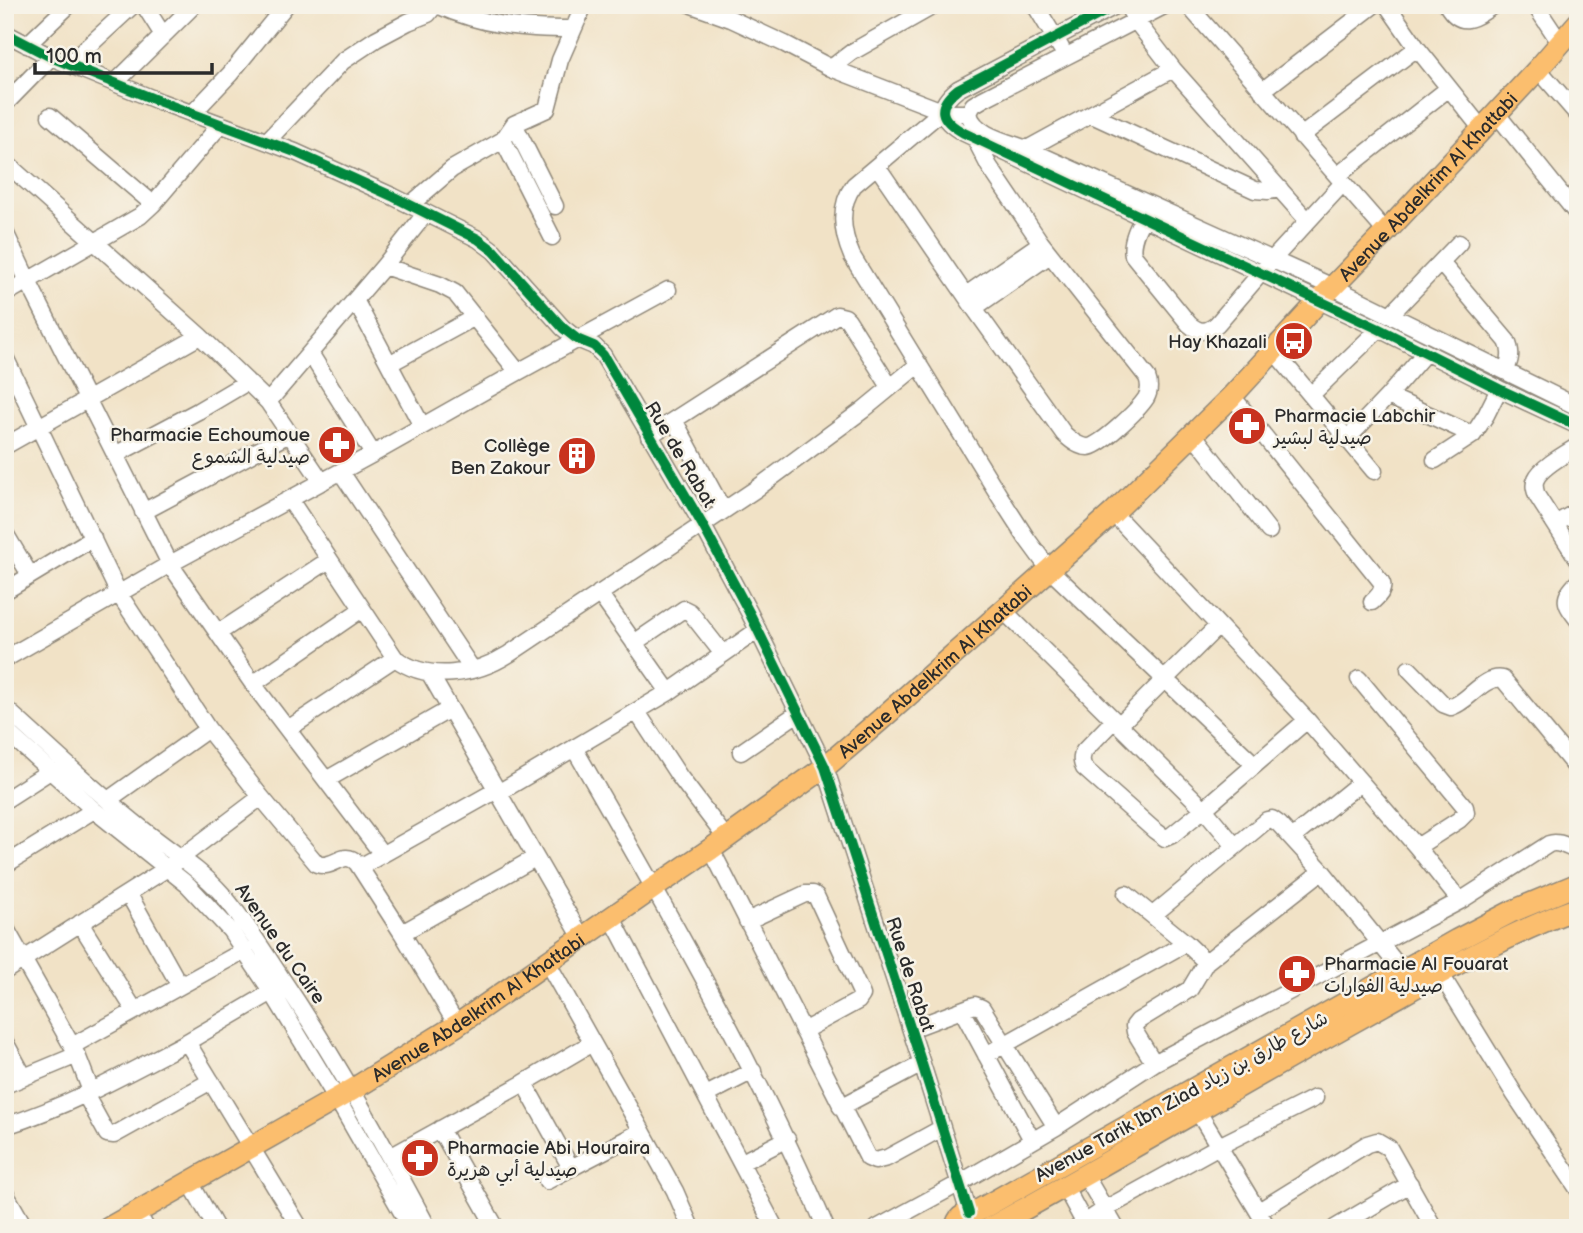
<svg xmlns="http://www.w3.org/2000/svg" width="1583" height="1233" viewBox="0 0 1583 1233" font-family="'Balsamiq Sans','Playpen Sans Arabic',sans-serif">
<rect width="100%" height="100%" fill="#f7f3e8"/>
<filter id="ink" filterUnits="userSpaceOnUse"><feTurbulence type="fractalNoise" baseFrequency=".0143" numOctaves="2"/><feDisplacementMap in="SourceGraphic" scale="14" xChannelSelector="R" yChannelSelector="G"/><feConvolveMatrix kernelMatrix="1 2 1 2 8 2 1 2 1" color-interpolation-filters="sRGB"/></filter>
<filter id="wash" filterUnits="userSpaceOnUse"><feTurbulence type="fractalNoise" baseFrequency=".00686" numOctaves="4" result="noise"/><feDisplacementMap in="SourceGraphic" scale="28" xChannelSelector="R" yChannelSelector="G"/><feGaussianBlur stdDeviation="1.57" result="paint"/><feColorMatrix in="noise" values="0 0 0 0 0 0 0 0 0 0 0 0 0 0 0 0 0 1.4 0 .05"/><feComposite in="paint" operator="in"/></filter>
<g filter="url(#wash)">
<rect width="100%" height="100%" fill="#f1e2c6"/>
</g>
<g filter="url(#ink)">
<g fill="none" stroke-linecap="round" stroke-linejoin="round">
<defs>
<path id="minor" d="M 144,5 L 163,35
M 437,5 C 484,26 523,29 573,29
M 692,5 L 731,19 L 785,44 L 831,68 L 942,111
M 1035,5 L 1061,48
M 1117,5 L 958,89 C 935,107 940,120 964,133 L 1379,329 L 1499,389 L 1578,426
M 1127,5 L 1136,21 L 1173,69 L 1308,221
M 1188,5 L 1386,232
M 1387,5 L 1417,48 L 1481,128
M 1447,5 C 1462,30 1475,17 1494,5
M 1535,5 L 1561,44
M 5,33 L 51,57 L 161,102 L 295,152 L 394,197 L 478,239 L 494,251 L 563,328 L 577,339 L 594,346 L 603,355 L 702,524 L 749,612 L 825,767 L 922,1064 L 969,1213
M 27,45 L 69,5
M 69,64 L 133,5
M 831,68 L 852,52 L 935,5
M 1538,69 L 1578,115
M 115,83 L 194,5
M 1262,91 L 1374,5
M 5,104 L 51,57
M 969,113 L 955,113 L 942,111 L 854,185 C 838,206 842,233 852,256 L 1000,497 L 1027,539 L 1049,569 L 1255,765
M 969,113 C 973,135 1008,142 1027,149 L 1333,287 L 1578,407
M 969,113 L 973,105 L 983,99 L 1166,5
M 1496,113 L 1578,215
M 192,114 L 230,74 L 286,5
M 1092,115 L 1255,190 L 1268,191 L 1280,189
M 50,116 L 153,204
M 514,124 L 555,206
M 1301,136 L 1417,48
M 503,140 L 552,237
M 267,141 L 343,61 L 376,39 L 408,22 L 428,14 L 435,5
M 1027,149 L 1173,69
M 5,162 L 200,336 L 262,396 L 268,402 L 322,482
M 877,166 L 974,308 L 1064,434 C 1071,440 1078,447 1088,447 C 1100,447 1139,409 1146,398 C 1150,391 1150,385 1147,377 L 1041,243 L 989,166 L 974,137
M 1337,176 L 1449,88
M 410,205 L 452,169 L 503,140 L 514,124 L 547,109 L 560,60 L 584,5
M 1148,210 C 1140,222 1130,241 1133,255 L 1189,324 C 1199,333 1207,333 1217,324 L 1272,260 L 1343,183
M 5,232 L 28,281 L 170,564 L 253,684 L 382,854
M 1441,263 L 1507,341 C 1512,352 1511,360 1505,371
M 384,266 L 440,285 L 455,293 L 518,372
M 5,294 L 140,216 L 153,204 L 221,124
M 966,295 L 1041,243
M 355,300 L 422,426
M 974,308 L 1050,255
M 1390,315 L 1459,243
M 1274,351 L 1374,471
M 310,353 L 373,454
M 5,357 L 119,594 L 208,729 L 261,797 L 317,864 C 334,870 343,849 357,863 L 402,933 L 457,1025
M 389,364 L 475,317
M 1311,395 L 1379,329
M 1232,396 L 1380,580 C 1386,588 1379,596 1372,602
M 1388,396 L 1473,435
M 268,402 L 384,266 L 426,213
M 674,420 L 723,510
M 1193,434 L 1269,531
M 649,436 L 837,315 L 845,317 L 848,320 L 890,387
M 1347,439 L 1388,396 L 1425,353
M 5,446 L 200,336
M 1578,446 C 1567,453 1541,467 1536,479 C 1533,485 1535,490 1537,496 L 1578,560
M 115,455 L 198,411 L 247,382
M 1435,460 L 1473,435 L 1486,415 L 1499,389
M 341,472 L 472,669
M 290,500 L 395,658 C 428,683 476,675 509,654 L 756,489 L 863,410 L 919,364
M 143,512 L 289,434
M 1113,513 L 1307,720 L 1417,847 L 1460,901
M 1555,524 L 1578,511
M 5,533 L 30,575
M 1578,582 C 1562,599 1564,602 1578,620
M 5,591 L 93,538
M 599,593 L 669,692
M 1004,611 L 1204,809 L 1235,846
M 218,633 L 329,560
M 634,643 L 684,609 L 690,612 L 723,654
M 5,659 L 170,564 L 373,454 L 518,372 L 668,290
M 1409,669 L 1443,704 L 1451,707 C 1469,702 1483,675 1503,679 L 1578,770
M 430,674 L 582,938
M 1359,679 L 1465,807 L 1466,813 L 1459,820 L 1417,847
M 253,684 L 362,609
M 5,708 C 50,748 93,790 140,827 C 168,850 198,867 222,894 C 244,919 262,949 280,976 C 335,1057 382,1142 428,1228
M 637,712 L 679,776 L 726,838
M 1114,720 L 1084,751 C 1081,758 1081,761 1084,768 L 1154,830 L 1165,838 L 1172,835 L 1204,809 L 1307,720
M 1119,725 L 1218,626
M 288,729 L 395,658
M 5,730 L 94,810 L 188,885 L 230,930 L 272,992 L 337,1099 L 411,1228
M 574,748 C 664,904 754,1062 826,1228
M 741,752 L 798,713
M 326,780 L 450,709
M 498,793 L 669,692 L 758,630
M 5,800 L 50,771
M 108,800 L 208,729
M 1292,838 L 1361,782
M 711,849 L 868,1158 L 875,1161 L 887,1158 L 942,1128
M 5,865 L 94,810
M 360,867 L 497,790
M 128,893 L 180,986
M 1126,894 L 1186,943 L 1206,962 L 1322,871
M 1153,915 L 1267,820 L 1272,819 L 1279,824 L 1322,871 L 1403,972
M 612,918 L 775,1228
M 747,921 L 805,894 L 813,894 L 816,896 L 862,995 L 858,1001 L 803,1031
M 80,923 L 135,1011
M 5,927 L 72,1046 L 245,950
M 402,933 L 535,858
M 547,962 L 642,1131 L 675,1191 L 691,1228
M 5,971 L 166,869 L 261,797
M 1440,973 L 1515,1095 L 1578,1189
M 962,1010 L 1032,1140
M 911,1029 L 972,1006 L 975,1005 L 982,1008 L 1056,1127
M 5,1042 L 24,1077
M 187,1042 L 272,992
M 592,1043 L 524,1083 L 571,1168 L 642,1131
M 986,1055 L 1186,943
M 1154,1063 L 1135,1032 L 1134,1026 L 1138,1021 L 1190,989 L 1206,962
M 5,1085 L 77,1055 L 91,1091
M 85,1094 L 107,1134 L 114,1135 L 211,1081
M 706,1095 L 753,1071
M 841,1107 L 922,1064
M 1197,1110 L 1268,1228
M 5,1126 C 69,1106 128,1073 187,1042 L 300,1228
M 440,1129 L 496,1228
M 390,1157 L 524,1083
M 742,1162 L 787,1139
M 1085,1175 L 1116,1228
M 547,1181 L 571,1168
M 190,1182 L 216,1228
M 1065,1187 L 1087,1228
M 5,1193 L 25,1228
M 1259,1211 L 1367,1144 L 1377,1141 L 1389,1148 L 1434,1228
M 137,1212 L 146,1228
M 877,1228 L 960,1183 L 1056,1127 L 1154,1063 L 1460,901 L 1549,844 C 1559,840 1569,848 1578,851
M 1077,1228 L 1105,1209 L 1219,1146 L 1315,1098
M 1335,1228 L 1410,1184"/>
<g id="major">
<path id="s1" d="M 109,1228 L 352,1090 L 457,1025 L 655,887 L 711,849 L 825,767 L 879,721 L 1113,513 L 1232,396 L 1319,301 L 1386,232 L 1538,69 L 1578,23"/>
<path d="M 956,1228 C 957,1219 963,1213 972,1214 L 1457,940 L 1513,911 L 1578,884"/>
<path d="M 990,1228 C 1114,1160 1236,1087 1360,1018 C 1431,979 1501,936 1578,908"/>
</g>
</defs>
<use href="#minor" stroke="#8e8678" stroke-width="19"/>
<use href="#major" stroke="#8e8678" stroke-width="24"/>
<use href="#minor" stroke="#fff" stroke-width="16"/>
<use href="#major" stroke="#fbbe6e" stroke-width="21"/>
<defs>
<path id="cycleway" d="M 1117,5 L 958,89 C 935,107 940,120 964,133 L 1379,329 L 1499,389 L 1578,426
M 5,33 L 51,57 L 161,102 L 295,152 L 394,197 L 478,239 L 494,251 L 563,328 L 577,339 L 594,346 L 603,355 L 702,524 L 749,612 L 825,767 L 922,1064 L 969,1213"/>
</defs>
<use href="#cycleway" stroke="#f7f3e8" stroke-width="15"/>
<use href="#cycleway" stroke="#00873e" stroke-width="10"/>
</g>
</g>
<defs>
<symbol id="bus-disc" viewBox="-11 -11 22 22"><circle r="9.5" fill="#c8321e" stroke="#f7f3e8"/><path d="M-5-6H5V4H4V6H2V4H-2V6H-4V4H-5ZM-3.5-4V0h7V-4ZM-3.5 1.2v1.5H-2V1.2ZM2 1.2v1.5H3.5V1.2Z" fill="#fff"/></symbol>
<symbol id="pharmacy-disc" viewBox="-11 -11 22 22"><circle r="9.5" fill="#c8321e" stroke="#f7f3e8"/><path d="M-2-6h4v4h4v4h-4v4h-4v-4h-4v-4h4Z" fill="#fff"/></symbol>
<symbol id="building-disc" viewBox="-11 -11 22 22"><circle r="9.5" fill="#c8321e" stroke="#f7f3e8"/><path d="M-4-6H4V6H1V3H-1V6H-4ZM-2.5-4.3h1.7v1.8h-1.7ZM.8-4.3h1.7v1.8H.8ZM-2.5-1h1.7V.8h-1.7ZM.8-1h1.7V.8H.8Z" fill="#fff"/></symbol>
</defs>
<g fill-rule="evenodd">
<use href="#bus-disc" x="1272" y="319" width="44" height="44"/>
<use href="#pharmacy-disc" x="1225" y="404" width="44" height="44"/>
<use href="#pharmacy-disc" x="315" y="423" width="44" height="44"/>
<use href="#building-disc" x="555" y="434" width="44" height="44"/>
<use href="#pharmacy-disc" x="1275" y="952" width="44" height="44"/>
<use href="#pharmacy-disc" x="398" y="1136" width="44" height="44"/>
</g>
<g text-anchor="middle" stroke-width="5" stroke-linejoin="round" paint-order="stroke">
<g font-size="19" fill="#2b2b2b" stroke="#f7f3e8">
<text dy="7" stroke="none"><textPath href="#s1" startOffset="1690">Avenue Abdelkrim Al Khattabi</textPath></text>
<text transform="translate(681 454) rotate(59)" y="7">Rue de Rabat</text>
<text dy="7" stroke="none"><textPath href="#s1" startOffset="998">Avenue Abdelkrim Al Khattabi</textPath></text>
<text transform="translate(281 943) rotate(55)" y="7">Avenue du Caire</text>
<text transform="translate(911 974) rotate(72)" y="7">Rue de Rabat</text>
<text dy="7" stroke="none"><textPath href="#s1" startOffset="430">Avenue Abdelkrim Al Khattabi</textPath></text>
<text transform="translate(1181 1096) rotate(-29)" y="7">Avenue Tarik Ibn Ziad شارع طارق بن زياد</text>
</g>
<g font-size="19" fill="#2b2b2b" stroke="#f7f3e8" text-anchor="end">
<text x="1267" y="348">Hay Khazali</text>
<text x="1274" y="422" text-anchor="start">Pharmacie Labchir<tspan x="1274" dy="22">صيدلية لبشير</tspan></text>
<text x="310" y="441">Pharmacie Echoumoue<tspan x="310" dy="22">صيدلية الشموع</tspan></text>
<text x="550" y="452">Collège<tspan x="550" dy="22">Ben Zakour</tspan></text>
<text x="1324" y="970" text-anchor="start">Pharmacie Al Fouarat<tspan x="1324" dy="22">صيدلية الفوارات</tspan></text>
<text x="447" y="1154" text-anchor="start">Pharmacie Abi Houraira<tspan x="447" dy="22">صيدلية أبي هريرة</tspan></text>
</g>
</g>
<rect width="1583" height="1233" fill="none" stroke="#f7f3e8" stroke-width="28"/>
<path d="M35 63v10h177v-10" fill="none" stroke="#2b2b2b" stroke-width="3.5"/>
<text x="46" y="63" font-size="21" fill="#2b2b2b" stroke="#f7f3e8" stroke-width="5" paint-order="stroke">100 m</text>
</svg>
